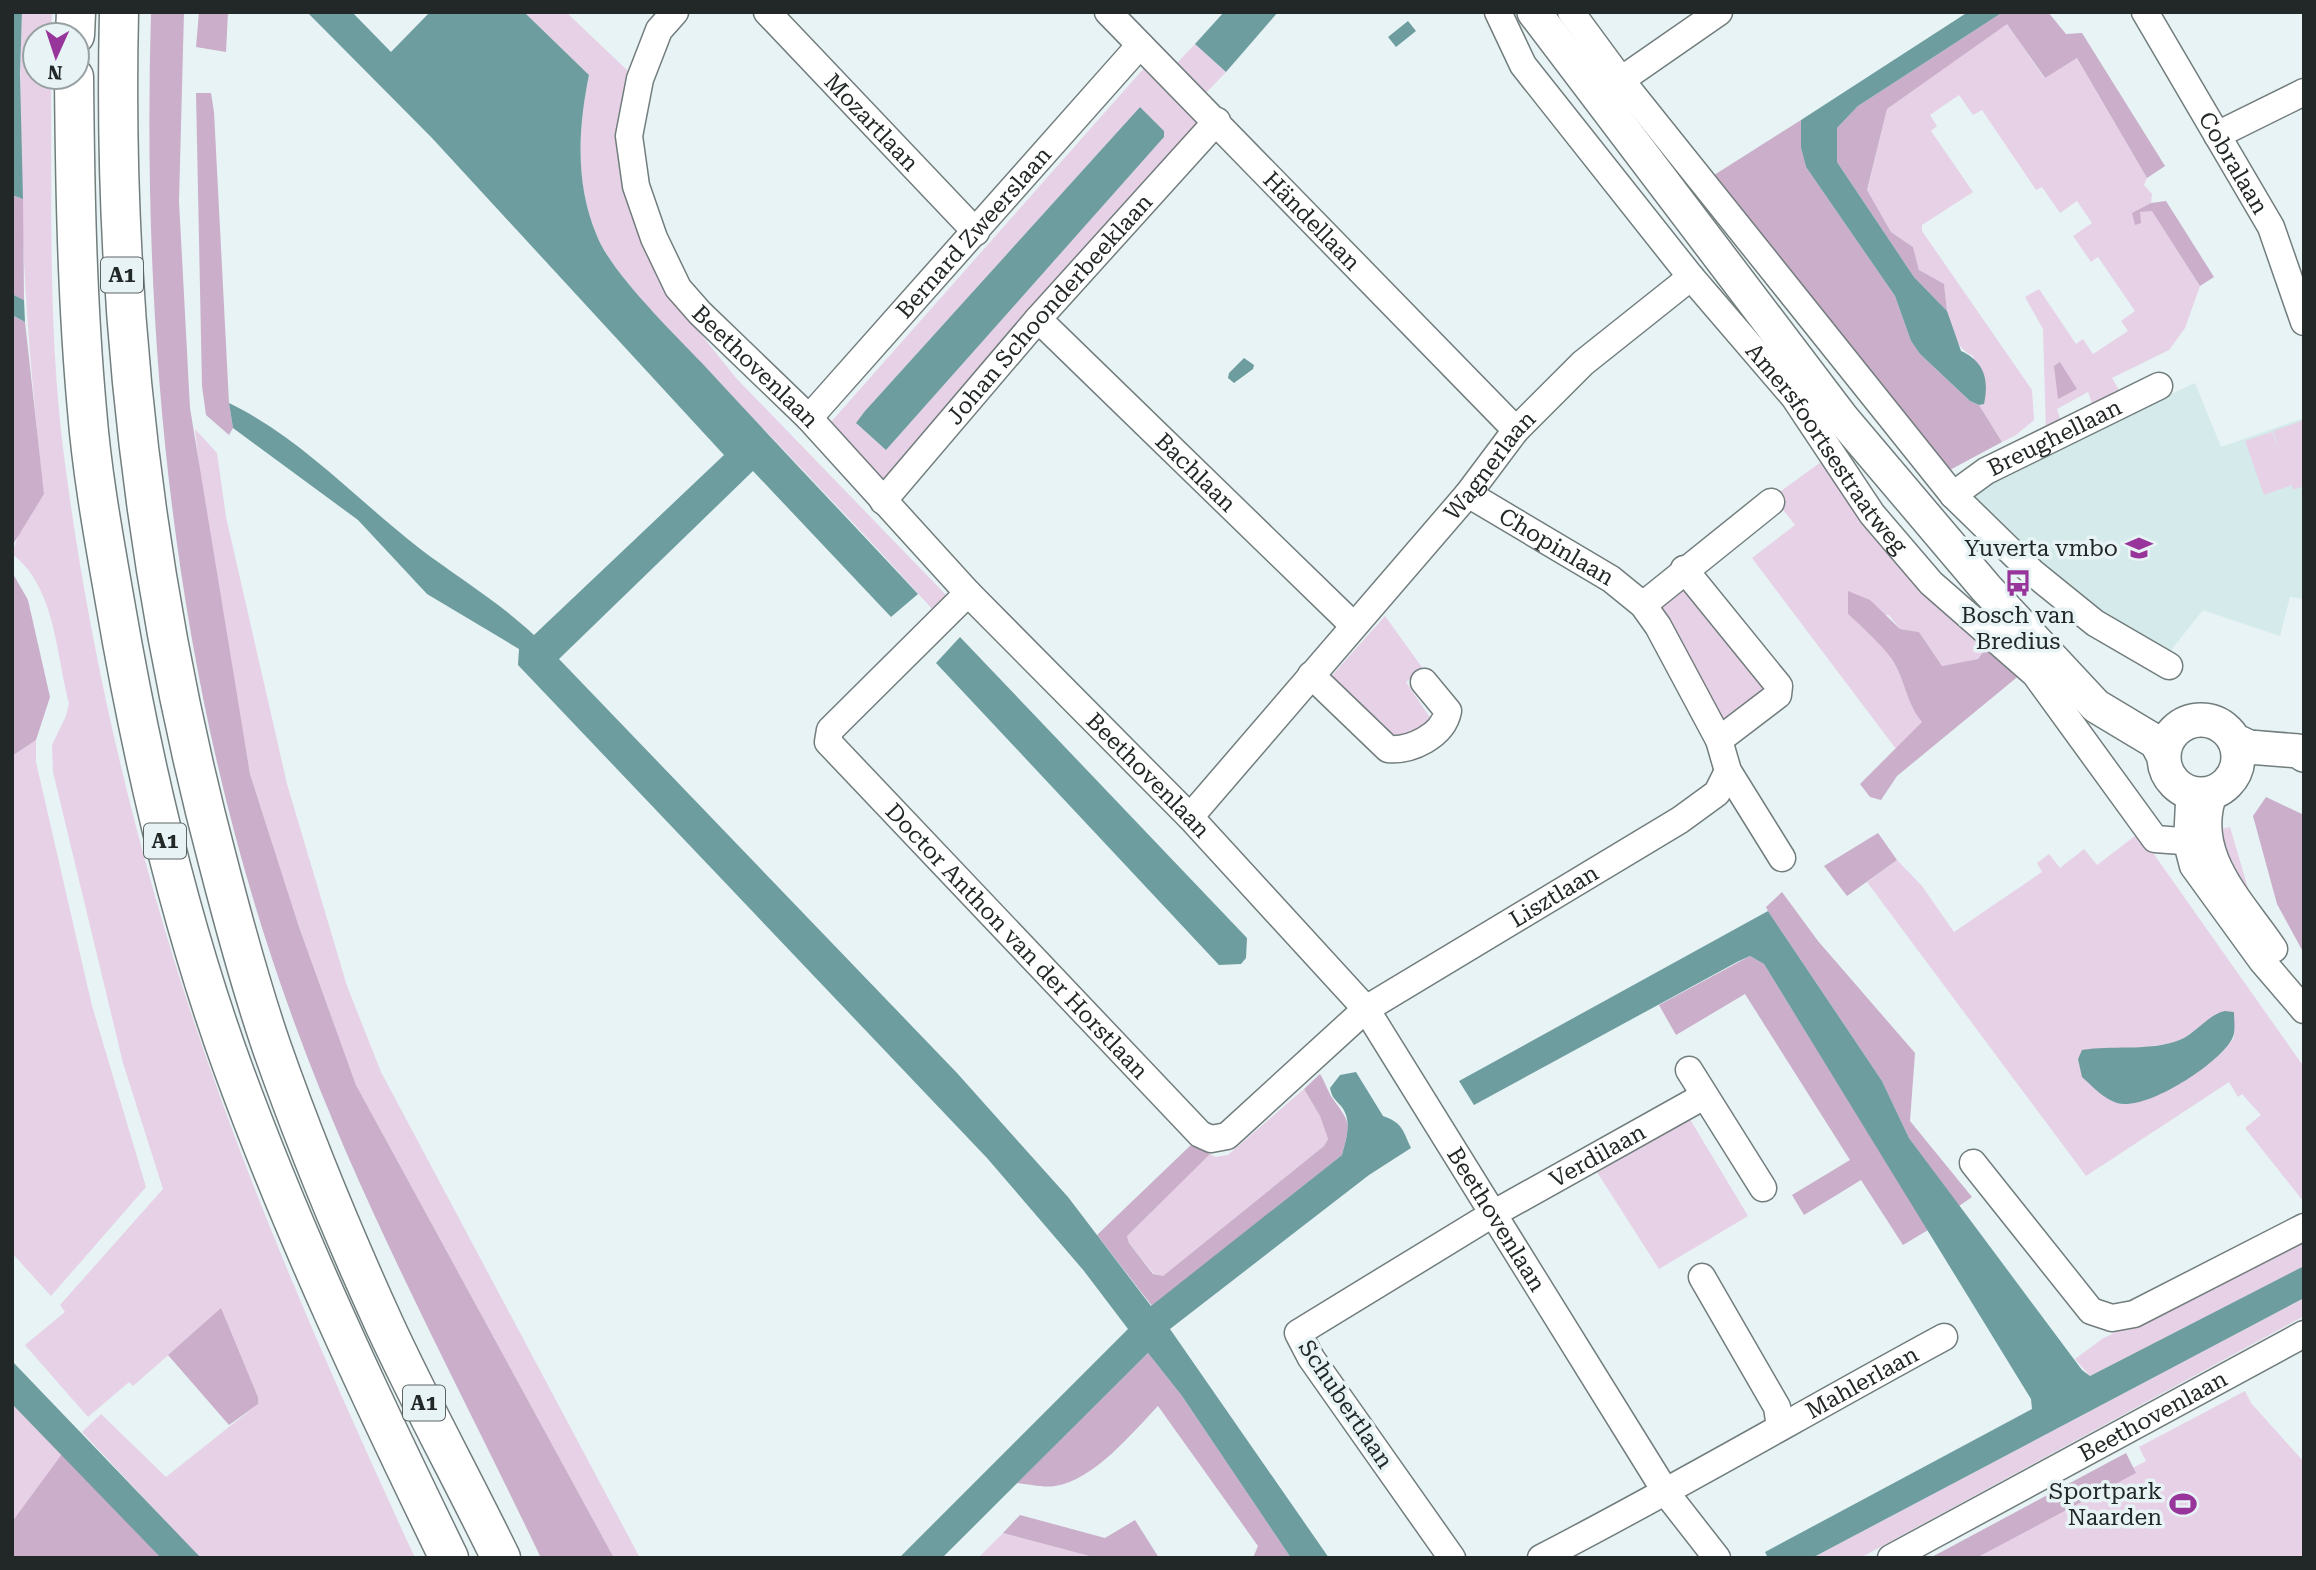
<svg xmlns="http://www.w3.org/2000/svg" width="2316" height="1570" viewBox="0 0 2316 1570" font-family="'Roboto Serif',serif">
<rect width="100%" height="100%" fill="#e7f3f4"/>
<path fill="#d4eaeb" d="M 2195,383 L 2221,447 L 2304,418 L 2304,599 L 2290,597 L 2280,636 L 2203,610 L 2167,655 L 2071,594 L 1967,495 L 1998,474 Z"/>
<path fill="#e7d1e6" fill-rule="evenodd" d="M 22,12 L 52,12 L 51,35 L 35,35 L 35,77 L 51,77 C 52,201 48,325 63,448 C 91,671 145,891 222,1102 C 278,1257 346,1408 415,1558 L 200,1558 L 82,1432 L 101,1414 L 166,1477 L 258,1404 L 258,1397 L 221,1309 L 133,1386 L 129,1382 L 88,1417 L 25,1345 L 65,1312 L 60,1305 L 163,1189 L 123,1063 L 53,772 L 52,745 L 66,716 L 69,703 C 56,653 55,586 12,554 L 20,529 L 44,494 C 25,333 16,174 22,12 Z
M 524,12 L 566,12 L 628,71 L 624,131 L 692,323 L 736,378 L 948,597 L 933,610 C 858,526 778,445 701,363 C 673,333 611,272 597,236 C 575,184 578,129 589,75 Z
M 2007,23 L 2044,78 L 2077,58 L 2147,178 L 2144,185 L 2152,194 L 2151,203 L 2133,213 L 2152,210 L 2200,286 L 2185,328 L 2169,350 L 2112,378 L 2119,390 L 2113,392 L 2117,401 L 2094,409 L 2088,392 L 2057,409 L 2062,425 L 2046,432 L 2043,329 L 2025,297 L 2039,289 L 2076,344 L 2083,339 L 2093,354 L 2128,331 L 2121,321 L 2135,311 L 2098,257 L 2091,262 L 2073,236 L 2092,223 L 2077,201 L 2060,213 L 2042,187 L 2036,190 L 1982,110 L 1973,115 L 1959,95 L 1930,115 L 1937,126 L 1931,131 L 1973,192 L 1922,225 L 1922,231 L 2032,390 L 2034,420 L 2016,435 L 2002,442 L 1979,405 L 1984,403 L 1973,356 C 1948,345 1947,310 1944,285 L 1919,270 L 1913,247 L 1891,232 L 1867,191 L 1887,109 Z
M 1195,44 L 1226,72 L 1205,94 L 1176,64 Z
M 1145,67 L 1203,124 L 882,485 L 823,431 ZM 1140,107 L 1164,131 L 1164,137 L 886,450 L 857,424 L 865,411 Z
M 2304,420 L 2304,486 L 2293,490 L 2292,485 L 2264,495 L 2245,441 L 2272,432 L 2280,452 L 2273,431 Z
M 195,429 L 217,453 L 226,517 L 287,784 L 347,986 L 381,1072 L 640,1558 L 614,1558 L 356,1085 L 299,927 L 250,774 L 201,485 Z
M 1821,462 L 1989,644 L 1978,659 L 1942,666 L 1919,632 L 1900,629 L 1889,615 L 1848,614 C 1862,627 1880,642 1891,658 C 1905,679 1907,704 1923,723 L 1896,749 L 1752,558 L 1795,525 L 1773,497 Z
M 1681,590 L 1690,590 L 1769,693 L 1720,728 L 1656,612 Z
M 1385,616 L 1424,670 L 1406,682 L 1431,719 L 1429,725 L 1395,744 L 1327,681 Z
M 36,740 L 36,762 L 92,1006 L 146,1187 L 51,1296 L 12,1253 L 12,756 Z
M 2230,827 L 2253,905 L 2214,831 Z
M 2139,833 L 2304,1067 L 2304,1202 L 2245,1128 L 2261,1115 L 2242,1094 L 2238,1097 L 2229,1082 L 2086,1176 L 1867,882 L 1897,860 L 1922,886 L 1954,932 L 2042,872 L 2037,863 L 2049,854 L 2060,868 L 2084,849 L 2097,865 ZM 2233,1012 L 2234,1038 L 2221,1053 L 2173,1086 L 2146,1047 C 2157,1045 2170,1045 2180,1040 C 2202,1029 2208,1013 2233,1012 Z
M 1304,1089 L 1320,1116 L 1328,1139 L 1324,1146 L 1163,1276 L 1154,1274 L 1129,1243 L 1127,1236 L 1130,1231 L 1210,1154 L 1215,1157 L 1228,1155 Z
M 1688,1116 L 1748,1216 L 1659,1269 L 1595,1169 Z
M 2304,1238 L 2304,1266 L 2297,1270 L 2090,1376 L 2075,1359 L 2102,1339 Z
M 2304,1298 L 2304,1316 L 1860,1558 L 1812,1558 Z
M 12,1387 L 181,1558 L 12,1558 Z
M 2245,1391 L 2251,1403 L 2304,1462 L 2304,1558 L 1960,1558 L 2146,1461 L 2139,1447 Z
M 1003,1533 L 1097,1558 L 978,1558 Z"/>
<path fill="#caaeca" d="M 151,12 L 184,12 L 179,201 L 190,408 L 250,774 L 299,927 L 356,1085 L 614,1558 L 541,1558 C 457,1382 363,1210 296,1027 C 176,704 141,356 151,12 Z
M 199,12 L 228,12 L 226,52 L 196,47 Z
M 2003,12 L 2048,12 L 2066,34 L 2082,33 L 2165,166 L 2147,178 L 2077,58 L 2045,78 L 2007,24 L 1887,109 L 1867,190 L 1891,232 L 1913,247 L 1919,270 L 1944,284 L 1947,311 L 1914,277 L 1837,162 L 1837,128 L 1858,106 Z
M 196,93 L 211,93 L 214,112 L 229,403 L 233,428 L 229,435 L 206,415 L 202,386 Z
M 1801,120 L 1801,148 L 1806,167 L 1895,296 L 1911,341 L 1920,354 L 1970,401 L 1979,405 L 2002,442 L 1948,471 L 1711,177 Z
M 12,195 L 23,199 L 24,300 L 12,294 Z
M 2166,201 L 2214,277 L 2200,286 L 2152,211 L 2140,212 L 2141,223 L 2135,225 L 2132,213 L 2151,203 Z
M 12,315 L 25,322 L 44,494 L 12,546 Z
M 2060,362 L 2077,389 L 2058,399 L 2054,366 Z
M 12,572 L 28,600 L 50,697 L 36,740 L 12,756 Z
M 1848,591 L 1870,600 L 1900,629 L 1919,632 L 1942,666 L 1978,659 L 1989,644 L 2021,674 L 1897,776 L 1881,800 L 1870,797 L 1860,784 L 1922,722 C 1906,703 1905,678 1891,658 C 1879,642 1862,627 1848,614 Z
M 2266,797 L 2304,815 L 2302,950 L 2277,904 L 2253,816 Z
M 1878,833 L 1897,860 L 1847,896 L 1824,866 Z
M 1782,892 L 1818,941 L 1915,1053 L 1910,1121 L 1972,1197 L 1959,1206 L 1909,1138 L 1882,1081 L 1768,911 L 1766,907 Z
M 1750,956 L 1764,964 L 1928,1230 L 1903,1245 L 1861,1180 L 1804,1215 L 1792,1195 L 1850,1160 L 1745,994 L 1676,1035 L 1659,1005 Z
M 1320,1074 C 1325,1082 1328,1092 1333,1099 C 1352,1125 1350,1123 1342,1155 L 1152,1306 L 1097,1235 L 1193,1143 L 1210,1154 L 1127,1236 L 1129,1243 L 1153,1274 L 1163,1276 L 1324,1146 L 1328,1139 L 1320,1116 L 1304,1089 Z
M 221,1308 L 258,1397 L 258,1404 L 229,1425 L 168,1355 Z
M 1148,1353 L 1182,1396 L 1291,1558 L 1253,1558 L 1258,1546 L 1158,1406 C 1132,1433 1094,1480 1055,1486 C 1044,1488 1028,1484 1017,1483 Z
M 2126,1453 L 2136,1473 L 1976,1558 L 1930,1558 Z
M 62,1454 L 161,1558 L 12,1558 L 12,1522 Z
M 1020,1515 L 1105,1538 L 1135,1520 L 1159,1558 L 1097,1558 L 1003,1533 Z"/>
<path fill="#6e9da0" d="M 12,12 L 22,12 L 20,74 L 23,199 L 12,195 Z
M 307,12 L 352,12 L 391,52 L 430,12 L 524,12 L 589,75 C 578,129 575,184 597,236 C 611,272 673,333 701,362 C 773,440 846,517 918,594 L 891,617 L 753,471 L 559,659 L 957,1073 L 1068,1197 L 1151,1306 L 1342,1155 C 1346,1139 1353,1121 1341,1106 C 1335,1099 1332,1098 1330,1088 L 1340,1075 L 1356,1072 L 1383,1116 C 1402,1123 1402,1128 1411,1148 L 1369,1175 L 1170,1329 L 1329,1558 L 1291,1558 L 1182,1396 L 1148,1353 L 942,1558 L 899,1558 L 1128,1329 L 1084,1271 L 987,1158 L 518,665 L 519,649 L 427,594 L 358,520 L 233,428 L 229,403 C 301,438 356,499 419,548 C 457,577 499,602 534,635 L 724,455 L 432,138 Z
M 1224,12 L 1278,12 L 1226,72 L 1195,44 Z
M 1968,12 L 2003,12 L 1858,106 L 1837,128 L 1837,162 L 1914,277 L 1947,311 L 1961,351 C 1985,362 1989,380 1984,404 L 1979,405 L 1970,401 L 1920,354 L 1911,341 L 1895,296 L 1806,167 L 1801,148 L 1801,120 Z
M 1408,21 L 1416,31 L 1396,47 L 1388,37 Z
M 1140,107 L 1164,131 L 1164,137 L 886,450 L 856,423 L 865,411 Z
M 12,294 L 24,300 L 25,322 L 12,315 Z
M 1244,358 L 1254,365 L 1253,369 L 1234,383 L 1228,378 L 1229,373 Z
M 960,637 L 1247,938 L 1246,958 L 1241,964 L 1219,965 L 936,663 Z
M 1768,911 L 1882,1081 L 1909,1138 L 2082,1370 L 2090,1376 L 2304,1266 L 2304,1298 L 1812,1558 L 1768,1558 L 1765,1552 L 2032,1409 L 2031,1399 L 1764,964 L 1750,956 L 1737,962 L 1474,1105 L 1459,1081 Z
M 2225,1011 L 2234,1012 C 2234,1020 2236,1032 2232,1039 C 2219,1064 2145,1112 2117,1103 C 2104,1099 2092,1086 2082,1077 L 2078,1059 L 2082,1050 C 2112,1045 2144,1051 2174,1042 C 2194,1037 2206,1015 2225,1011 Z
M 12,1361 L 201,1558 L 161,1558 L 12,1404 Z"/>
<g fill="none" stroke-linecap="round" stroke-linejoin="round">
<defs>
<g id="minor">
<path id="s1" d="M 675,12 L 659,30 L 640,79 L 629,136 L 636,186 L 654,238 L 678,288 L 700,313 L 809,418 L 968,593 L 1190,817 L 1366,1009 L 1667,1494 L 1717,1558"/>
<path id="s2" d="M 767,12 L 976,232"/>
<path id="s3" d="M 1108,12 L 1516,430"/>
<path id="s4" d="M 1498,12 L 1523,65 L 1691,277 L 1794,397 L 1872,514 L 1931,583 L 2035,674 L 2155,839 L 2209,843"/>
<path d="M 1571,12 L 1621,80 L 1953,495 L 2032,572 L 2095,623 L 2169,666"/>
<path id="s5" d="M 2145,12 L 2271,227 L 2304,322"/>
<path d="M 1621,80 L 1719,12"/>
<path d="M 2217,135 L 2304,92"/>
<path id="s6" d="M 1038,319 L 1353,625"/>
<path id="s7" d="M 809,418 L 1140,45"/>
<path id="s8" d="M 1468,494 L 1611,579 L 1643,605 L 1658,626 L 1719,740 L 1728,771 L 1782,858"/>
<path id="s9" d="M 1953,495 L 1986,471 L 2159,386"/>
<path id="s10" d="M 883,501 L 1038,319 L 1217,121"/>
<path d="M 1684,569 L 1779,686 L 1778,695 L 1719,740"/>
<path id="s11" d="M 968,593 L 830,730 L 828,742 L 1200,1134 L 1211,1139 L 1227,1136 L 1366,1009 L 1680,820 L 1717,793 L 1728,771"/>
<path d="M 1643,605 L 1771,502"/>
<path d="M 1311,675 L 1388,749 C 1411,751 1443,736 1448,711 L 1424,682"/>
<path d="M 2185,791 L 2189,803 L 2187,843 L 2193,866 L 2262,961 L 2304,1010"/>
<path d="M 2215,791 C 2189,853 2243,902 2274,949"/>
<path id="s12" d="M 1190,817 L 1468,494 L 1516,430 L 1583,363 L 1691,277"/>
<path d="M 1689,1070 L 1763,1188"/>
<path d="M 1973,1163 L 2091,1311 L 2112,1318 L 2134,1314 L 2304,1227"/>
<path d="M 1702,1277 L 1777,1407 L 1780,1427"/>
<path id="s13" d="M 1452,1558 L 1311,1358 L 1298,1333 L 1491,1215 L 1704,1096"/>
<path id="s14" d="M 1541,1558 C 1677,1488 1809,1410 1944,1337"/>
<path id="s15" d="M 1891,1558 L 2304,1334"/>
</g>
<path id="major" d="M 1534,12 L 1842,418 L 1986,588 L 2096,706 L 2156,742 L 2163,755
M2164 757a37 37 0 1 1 74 0a37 37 0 1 1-74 0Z
M 2234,740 L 2249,747 L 2298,751 L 2304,755"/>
<path id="highway" d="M 119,12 C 112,301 144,583 218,862 C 234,924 251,987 272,1048 C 305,1142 344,1236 385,1326 C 421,1404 463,1480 501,1558
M 75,35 L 76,12
M 74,77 C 75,188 77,300 87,410 C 92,474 104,539 115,602 C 142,760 178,917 233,1068 C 294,1235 371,1398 449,1558"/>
</defs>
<use href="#minor" stroke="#727d7d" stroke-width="29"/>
<use href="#major" stroke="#727d7d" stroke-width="36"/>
<use href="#highway" stroke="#727d7d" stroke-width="41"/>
<use href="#minor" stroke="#fff" stroke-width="26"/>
<use href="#major" stroke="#fff" stroke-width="33"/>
<use href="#highway" stroke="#fff" stroke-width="38"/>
</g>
<defs>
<symbol id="school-bare" viewBox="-9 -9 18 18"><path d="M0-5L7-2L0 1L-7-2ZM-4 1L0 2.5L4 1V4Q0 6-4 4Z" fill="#97359b" stroke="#e7f3f4" stroke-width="2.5" paint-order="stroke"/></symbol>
<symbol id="bus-bare" viewBox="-9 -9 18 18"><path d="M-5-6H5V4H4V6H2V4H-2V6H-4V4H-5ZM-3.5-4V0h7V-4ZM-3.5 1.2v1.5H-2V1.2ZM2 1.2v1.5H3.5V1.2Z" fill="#97359b" stroke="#e7f3f4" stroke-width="2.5" paint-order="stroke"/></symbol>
<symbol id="stadium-bare" viewBox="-9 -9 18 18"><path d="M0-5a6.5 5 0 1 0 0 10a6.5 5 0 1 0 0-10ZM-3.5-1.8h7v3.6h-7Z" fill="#97359b" stroke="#e7f3f4" stroke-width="2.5" paint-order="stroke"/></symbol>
</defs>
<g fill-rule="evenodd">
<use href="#school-bare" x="2120" y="529" width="38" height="38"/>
<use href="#bus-bare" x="1999" y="564" width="38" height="38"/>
<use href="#stadium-bare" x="2164" y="1485" width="38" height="38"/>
</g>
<g text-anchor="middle" stroke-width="7" stroke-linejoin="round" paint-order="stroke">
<g fill="#e7f3f4" stroke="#5d6464" stroke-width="2">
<rect x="101" y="257.5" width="42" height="35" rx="5"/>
<rect x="144" y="823.5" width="42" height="35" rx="5"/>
<rect x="403" y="1385.5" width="42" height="35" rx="5"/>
</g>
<g font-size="21" font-weight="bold" fill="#222727">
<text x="122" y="282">A1</text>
<text x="165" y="848">A1</text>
<text x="424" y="1410">A1</text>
</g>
<g font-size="23" fill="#222727" stroke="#e7f3f4">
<text dy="8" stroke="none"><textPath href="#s2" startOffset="152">Mozartlaan</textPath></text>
<text dy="8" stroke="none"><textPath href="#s5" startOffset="175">Cobralaan</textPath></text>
<text dy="8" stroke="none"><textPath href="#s3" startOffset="292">Händellaan</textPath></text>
<text dy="8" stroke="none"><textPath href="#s7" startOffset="248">Bernard Zweerslaan</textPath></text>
<text dy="8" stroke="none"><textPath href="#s10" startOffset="254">Johan Schoonderbeeklaan</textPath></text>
<text dy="8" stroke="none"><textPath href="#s1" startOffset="406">Beethovenlaan</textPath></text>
<text dy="8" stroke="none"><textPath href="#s9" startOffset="117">Breughellaan</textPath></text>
<text dy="8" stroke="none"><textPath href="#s4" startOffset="548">Amersfoortsestraatweg</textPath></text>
<text dy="8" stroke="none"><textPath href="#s12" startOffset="462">Wagnerlaan</textPath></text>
<text dy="8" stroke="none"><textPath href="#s6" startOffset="220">Bachlaan</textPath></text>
<text dy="8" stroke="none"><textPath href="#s8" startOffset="103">Chopinlaan</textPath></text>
<text dy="8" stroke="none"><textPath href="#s1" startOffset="973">Beethovenlaan</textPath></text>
<text dy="8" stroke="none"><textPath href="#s11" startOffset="1183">Lisztlaan</textPath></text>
<text dy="8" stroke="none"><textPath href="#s11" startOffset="481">Doctor Anthon van der Horstlaan</textPath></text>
<text dy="8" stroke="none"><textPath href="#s13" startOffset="621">Verdilaan</textPath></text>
<text dy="8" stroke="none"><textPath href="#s1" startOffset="1540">Beethovenlaan</textPath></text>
<text dy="8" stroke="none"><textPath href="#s14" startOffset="366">Mahlerlaan</textPath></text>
<text transform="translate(1346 1404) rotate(56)" y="8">Schubertlaan</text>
<text dy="8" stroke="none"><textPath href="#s15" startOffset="298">Beethovenlaan</textPath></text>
</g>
<g font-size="23" fill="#222727" stroke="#e7f3f4" text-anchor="end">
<text x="2118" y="556">Yuverta vmbo</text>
<text x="2018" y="623" text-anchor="middle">Bosch van<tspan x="2018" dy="26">Bredius</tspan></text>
<text x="2162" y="1499">Sportpark<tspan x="2162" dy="26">Naarden</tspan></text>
</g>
</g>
<rect width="2316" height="1570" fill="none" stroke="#222727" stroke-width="28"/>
<g transform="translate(56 56) rotate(183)"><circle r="33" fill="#e7f3f4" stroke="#98a1a2" stroke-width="2"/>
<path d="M0-5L12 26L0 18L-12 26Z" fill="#97359b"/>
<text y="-10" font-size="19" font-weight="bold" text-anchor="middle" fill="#222727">N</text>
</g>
</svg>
